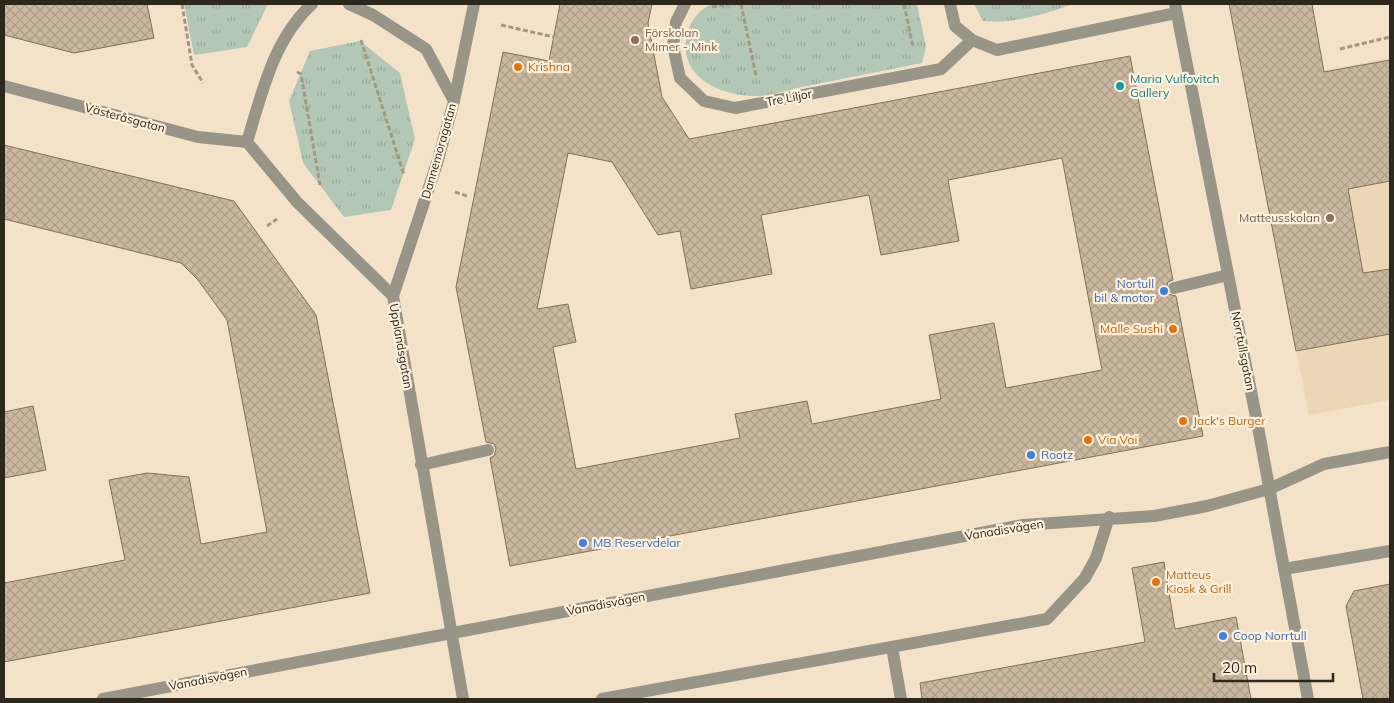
<svg xmlns="http://www.w3.org/2000/svg" width="1394" height="703" viewBox="0 0 1394 703" font-family="Mulish,sans-serif">
<defs>
<pattern id="grass-tufts" width="24" height="20" patternUnits="userSpaceOnUse" patternTransform="scale(1.25)"><rect width="24" height="20" fill="#b3c7b6"/><path d="M3 7l-1-3M5 7V3M7 7l1-3M15 17l-1-3M17 17v-4M19 17l1-3" fill="none" stroke="#9aab9c"/></pattern>
<pattern id="building-cross-hatch" width="8" height="8" patternUnits="userSpaceOnUse" patternTransform="scale(1.25)"><rect width="8" height="8" fill="#c9b89f"/><path d="M0 0l8 8M0 8l8-8" fill="none" stroke="#ad9e88"/></pattern>
</defs>
<rect width="100%" height="100%" fill="#f4e2c8"/>
<path fill="#ebd6b5" d="M 1390,58 L 1390,400 L 1309,415 L 1244,85 Z"/>
<path fill="url(#grass-tufts)" d="M 184,4 L 268,4 L 247,47 L 194,55 Z
M 711,4 L 917,4 L 926,47 L 922,63 C 882,71 842,79 802,87 C 787,90 768,97 753,96 C 720,95 681,78 686,40 C 688,24 697,11 711,4 Z
M 974,4 L 1073,4 C 1045,14 1013,24 983,21 Z
M 360,41 L 400,73 L 415,139 L 391,210 L 344,217 L 303,163 L 289,101 L 310,51 Z"/>
<path fill="url(#building-cross-hatch)" stroke="#807159" fill-rule="evenodd" d="M 4,4 L 147,4 L 154,38 L 74,53 L 4,35 Z
M 560,4 L 652,4 L 648,23 L 662,97 L 689,139 L 1130,56 L 1173,280 L 1168,282 L 1166,289 L 1168,294 L 1176,296 L 1203,436 L 510,566 L 490,458 L 494,456 L 496,449 L 494,444 L 486,442 L 456,287 L 503,52 L 549,61 ZM 568,153 L 612,162 L 658,235 L 680,231 L 691,289 L 772,274 L 761,215 L 869,195 L 881,255 L 959,241 L 948,180 L 1062,158 L 1102,370 L 1006,388 L 994,323 L 929,335 L 941,399 L 812,424 L 807,401 L 735,414 L 740,438 L 576,469 L 553,347 L 576,342 L 568,304 L 537,309 Z
M 1229,4 L 1312,4 L 1324,72 L 1390,60 L 1390,181 L 1348,189 L 1363,273 L 1390,269 L 1390,334 L 1296,351 Z
M 4,145 L 234,201 L 316,315 L 370,593 L 4,662 L 4,583 L 125,560 L 109,480 L 147,473 L 189,477 L 201,544 L 267,532 L 227,320 L 198,280 L 181,263 L 4,219 Z
M 33,406 L 46,470 L 4,478 L 4,412 Z
M 1164,562 L 1175,629 L 1236,617 L 1251,699 L 922,699 L 920,683 L 1145,642 L 1132,568 Z
M 1390,584 L 1390,699 L 1363,699 L 1346,606 L 1354,591 Z"/>
<g fill="none" stroke-linecap="round" stroke-linejoin="round">
<path stroke="#a49783" stroke-width="3" stroke-dasharray="5 2.5" stroke-linecap="butt" d="M 182,4 L 192,65 L 203,83
M 741,4 L 756,76
M 904,4 L 913,47
M 712,7 L 728,4
M 501,25 L 554,37
M 361,40 L 404,175
M 1340,49 L 1390,37
M 297,72 L 301,74 L 320,185
M 455,192 L 467,196
M 267,226 L 277,219"/>
<path stroke="#989488" stroke-width="12" d="M 1174,288 L 1228,275
M 421,465 L 488,450
M 1284,569 L 1390,551
M 892,647 L 901,699"/>
<path stroke="#989488" stroke-width="12" d="M 312,4 C 273,40 262,93 247,142 L 297,202 L 393,296 L 463,699
M 349,4 L 373,15 L 426,49 L 454,101
M 685,4 L 676,22 L 673,46 L 680,78 L 704,101 L 735,108 L 941,69 L 972,40
M 950,4 L 955,26 L 972,40 L 997,50 L 1176,13
M 1175,4 L 1258,427 L 1308,699
M 4,86 L 198,137 L 247,142
M 393,296 L 438,160 L 454,101 L 474,4
M 103,699 L 1023,525 L 1154,516 L 1207,506 L 1269,489 L 1324,464 L 1390,452
M 602,699 L 1047,619 L 1085,578 L 1096,558 L 1109,517"/>
</g>
<g fill="#8d6e63" stroke="#fef0db" stroke-width="2">
<circle cx="635" cy="40" r="5"/>
<circle cx="1330" cy="218" r="5"/>
</g>
<g fill="#e8710a" stroke="#fef0db" stroke-width="2">
<circle cx="518" cy="67" r="5"/>
<circle cx="1173" cy="329" r="5"/>
<circle cx="1183" cy="421" r="5"/>
<circle cx="1088" cy="440" r="5"/>
<circle cx="1156" cy="582" r="5"/>
</g>
<circle fill="#0f9aa8" stroke="#fef0db" stroke-width="2" cx="1120" cy="86" r="5"/>
<g fill="#3f7fe0" stroke="#fef0db" stroke-width="2">
<circle cx="1164" cy="291" r="5"/>
<circle cx="1031" cy="455" r="5"/>
<circle cx="583" cy="543" r="5"/>
<circle cx="1223" cy="636" r="5"/>
</g>
<g text-anchor="middle" stroke-width="4.5" stroke-linejoin="round" paint-order="stroke">
<g font-size="12" fill="#785e54" stroke="#fef0db" text-anchor="start">
<text x="645" y="37">Förskolan<tspan x="645" dy="14">Mimer - Mink</tspan></text>
<text x="1320" y="222" text-anchor="end">Matteusskolan</text>
</g>
<g font-size="12" fill="#c56008" stroke="#fef0db" text-anchor="start">
<text x="528" y="71">Krishna</text>
<text x="1163" y="333" text-anchor="end">Malle Sushi</text>
<text x="1193" y="425">Jack's Burger</text>
<text x="1098" y="444">Via Vai</text>
<text x="1166" y="579">Matteus<tspan x="1166" dy="14">Kiosk &amp; Grill</tspan></text>
</g>
<g font-size="12" fill="#0d838f" stroke="#fef0db" text-anchor="start">
<text x="1130" y="83">Maria Vulfovitch<tspan x="1130" dy="14">Gallery</tspan></text>
</g>
<g font-size="12" fill="#2d271d" stroke="#fef0db">
<text transform="translate(789 98) rotate(-11)" y="4">Tre Liljor</text>
<text transform="translate(125 118) rotate(15)" y="4">Västeråsgatan</text>
<text transform="translate(439 151) rotate(-74)" y="4">Dannemoragatan</text>
<text transform="translate(401 346) rotate(80)" y="4">Upplandsgatan</text>
<text transform="translate(1243 351) rotate(79)" y="4">Norrtullsgatan</text>
<text transform="translate(1004 530) rotate(-9)" y="4">Vanadisvägen</text>
<text transform="translate(606 604) rotate(-11)" y="4">Vanadisvägen</text>
<text transform="translate(208 679) rotate(-11)" y="4">Vanadisvägen</text>
</g>
<g font-size="12" fill="#366cbe" stroke="#fef0db" text-anchor="start">
<text x="1154" y="288" text-anchor="end">Nortull<tspan x="1154" dy="14">bil &amp; motor</tspan></text>
<text x="1041" y="459">Rootz</text>
<text x="593" y="547">MB Reservdelar</text>
<text x="1233" y="640">Coop Norrtull</text>
</g>
</g>
<rect width="1394" height="703" fill="none" stroke="#2d271d" stroke-width="10"/>
<path d="M1214 673v8h119v-8" fill="none" stroke="#2d271d" stroke-width="2.5"/>
<text x="1222" y="673" font-size="15" fill="#2d271d" stroke="#fef0db" stroke-width="4" paint-order="stroke">20 m</text>
</svg>
